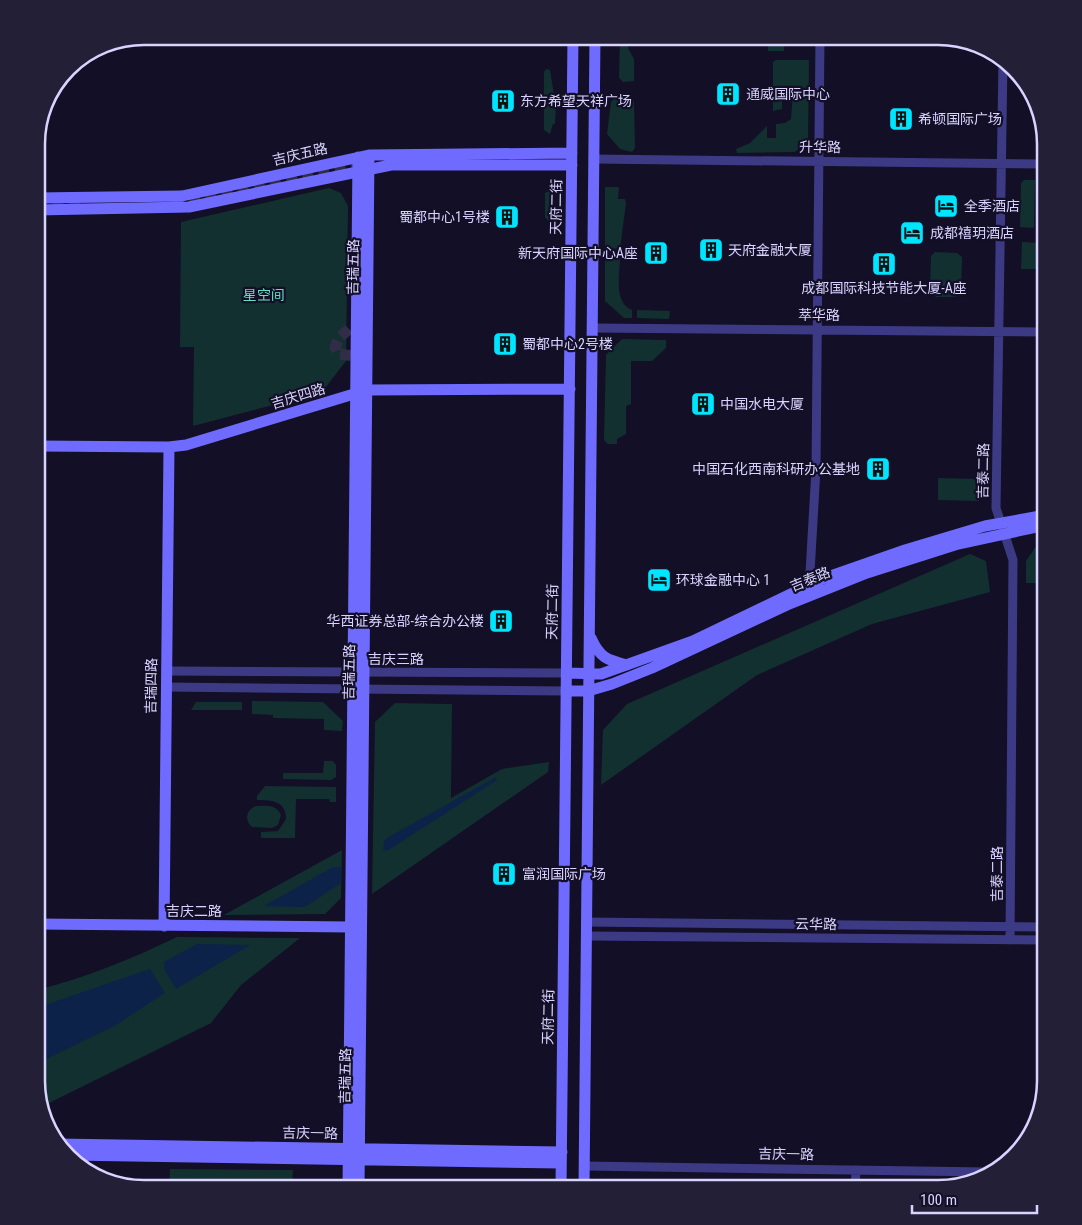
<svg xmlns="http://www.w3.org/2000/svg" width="1082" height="1225" viewBox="0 0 1082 1225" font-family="'Roboto Condensed','Noto Sans SC',sans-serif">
<rect width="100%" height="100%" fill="#130f26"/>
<path fill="#12302f" d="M 620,36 L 631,36 L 628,48 L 634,59 L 634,81 L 623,82 L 619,78 Z
M 768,36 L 785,36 L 784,51 L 768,51 Z
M 776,60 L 809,60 L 808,140 L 795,152 L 737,153 L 736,149 L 750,143 L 767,126 L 767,138 L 776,138 L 776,124 L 785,123 L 791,119 L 793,92 L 782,92 L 782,109 L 773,111 L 773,62 Z
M 546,69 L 550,70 L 556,107 L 555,124 L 553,124 L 550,134 L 544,130 L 544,72 Z
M 616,96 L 632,98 L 634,101 L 635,148 L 632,152 L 620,149 L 607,134 L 611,102 Z
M 1024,180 L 1035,180 L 1034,228 L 1020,227 L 1021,183 Z
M 605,187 L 619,187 L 618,199 L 625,199 L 626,203 L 620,249 L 605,248 Z
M 329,188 L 341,193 L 348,206 L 346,361 L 322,392 L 193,426 L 194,347 L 180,347 L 181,222 Z
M 554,188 L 554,223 L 550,223 L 545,217 L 545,193 Z
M 1022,242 L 1041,243 L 1041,269 L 1021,269 Z
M 935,252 L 957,253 L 962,257 L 961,293 L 956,297 L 936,297 L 930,291 L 931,256 Z
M 605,256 L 620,257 C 620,273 613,303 632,310 L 632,318 L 624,318 L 605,301 Z
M 637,310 L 670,311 L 669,319 L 637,318 Z
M 622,339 L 666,340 L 666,348 L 652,361 L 631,361 L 631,404 L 626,406 L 626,434 L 617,439 L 617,444 L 608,444 L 604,440 L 606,355 Z
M 938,478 L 979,479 L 979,501 L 938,500 Z
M 1041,539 L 1046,539 L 1046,583 L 1026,583 L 1026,561 Z
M 970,554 L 986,561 L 990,592 L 872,624 L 757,675 L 601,785 L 603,730 L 627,704 Z
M 252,701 L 323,702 L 343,721 L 342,731 L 324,730 L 324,719 L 273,718 L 273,715 L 252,714 Z
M 196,702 L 242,702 L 242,710 L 191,710 Z
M 395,703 L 452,704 L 451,798 L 502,769 L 549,762 L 548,772 L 372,894 L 375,722 Z
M 324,761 L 333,761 L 336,765 L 336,777 L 331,780 L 283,779 L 283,773 L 323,773 Z
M 265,786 L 336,787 L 336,802 L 330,802 L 329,799 L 296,799 L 295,838 L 261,838 L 261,832 L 278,831 L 286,819 C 286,801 272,800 257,800 L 257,796 Z
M 256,806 C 266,806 276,804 281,815 L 278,825 L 272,828 L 252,827 C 244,820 246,810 256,806 Z
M 342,850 L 341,898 L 325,914 L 224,915 Z
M 177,937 L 300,938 L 241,985 L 211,1023 L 45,1105 L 36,1081 L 36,990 C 86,978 131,959 177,937 Z
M 170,1169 L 293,1170 L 292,1189 L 169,1189 Z"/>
<path fill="#0c2248" d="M 496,777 L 497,780 L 387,851 L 383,850 L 384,841 L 387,838 Z
M 333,867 L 341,867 L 341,883 L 305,907 L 264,906 Z
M 197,944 L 250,945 L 176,989 L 164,969 L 164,962 Z
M 150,969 L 165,993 L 116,1025 L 36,1064 L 36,1008 Z"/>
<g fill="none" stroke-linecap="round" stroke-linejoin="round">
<path stroke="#312d47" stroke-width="11" stroke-dasharray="11 5.5" stroke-linecap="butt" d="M 173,203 L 364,165
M 36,204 L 82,204
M 349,329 L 339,338 L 335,347 L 338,354 L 362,357"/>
<path stroke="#3d3a85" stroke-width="9" d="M 1003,60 L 996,508 L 1013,560 L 1010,940
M 593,159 L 1046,164
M 592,328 L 1046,332
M 809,590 L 816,469 L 820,36
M 166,671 L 567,673
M 166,687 L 566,691
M 586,922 L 1046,927
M 586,936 L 1046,940
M 584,1166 L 987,1172
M 855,1189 L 856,1170"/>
<path stroke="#6f6bff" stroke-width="11" d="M 36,198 L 182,196 L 369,155 L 572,153
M 36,210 L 189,207 L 391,165 L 572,165
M 36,446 L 169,447 L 186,445 L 367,390 L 570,389
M 591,638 C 600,658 607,660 627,665
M 567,673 L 601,674 L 693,641 L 822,579 L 905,550 L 985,526 L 1046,515
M 566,691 L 588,691 L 612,684 L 652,668 L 787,605 L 867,573 L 958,544 L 1046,525
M 36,924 L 351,927
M 164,926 L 169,447
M 58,1144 L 562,1152
M 69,1155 L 561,1163
M 348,1189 L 358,157
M 359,1189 L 369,155
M 561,1189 L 573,36
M 584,1189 L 595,36"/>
</g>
<defs>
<symbol id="building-square" viewBox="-11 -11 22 22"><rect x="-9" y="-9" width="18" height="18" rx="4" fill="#00e5ff" stroke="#130f26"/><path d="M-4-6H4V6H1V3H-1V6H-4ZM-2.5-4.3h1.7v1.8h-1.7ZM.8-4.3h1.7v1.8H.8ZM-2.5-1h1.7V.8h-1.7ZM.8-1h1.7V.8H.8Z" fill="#111"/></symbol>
<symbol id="hotel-square" viewBox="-11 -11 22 22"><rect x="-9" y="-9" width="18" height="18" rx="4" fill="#00e5ff" stroke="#130f26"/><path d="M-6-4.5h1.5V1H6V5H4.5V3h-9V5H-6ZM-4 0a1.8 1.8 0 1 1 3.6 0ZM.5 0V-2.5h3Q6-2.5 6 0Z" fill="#111"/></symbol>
</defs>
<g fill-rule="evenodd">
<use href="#building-square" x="714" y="80" width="28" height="28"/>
<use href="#building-square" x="489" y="87" width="28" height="28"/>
<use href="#building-square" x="887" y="105" width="28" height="28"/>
<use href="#hotel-square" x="932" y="192" width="28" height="28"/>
<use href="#building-square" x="493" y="203" width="28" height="28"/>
<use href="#hotel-square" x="898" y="219" width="28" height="28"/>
<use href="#building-square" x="697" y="236" width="28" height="28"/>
<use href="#building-square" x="642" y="239" width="28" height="28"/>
<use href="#building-square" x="870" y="250" width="28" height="28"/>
<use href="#building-square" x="491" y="330" width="28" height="28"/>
<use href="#building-square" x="689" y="390" width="28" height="28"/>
<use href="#building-square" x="864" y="455" width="28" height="28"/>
<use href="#hotel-square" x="645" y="566" width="28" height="28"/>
<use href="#building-square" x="487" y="607" width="28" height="28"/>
<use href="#building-square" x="490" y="860" width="28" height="28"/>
</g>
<g text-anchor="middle" stroke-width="4.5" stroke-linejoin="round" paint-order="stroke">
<g font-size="14" fill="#d9d4ff" stroke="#130f26" text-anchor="start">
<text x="746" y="99">通威国际中心</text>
<text x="520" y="106">东方希望天祥广场</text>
<text x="918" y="124">希顿国际广场</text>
<text x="964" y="211">全季酒店</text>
<text x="490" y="222" text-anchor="end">蜀都中心1号楼</text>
<text x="930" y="238">成都禧玥酒店</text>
<text x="728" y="255">天府金融大厦</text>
<text x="638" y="258" text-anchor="end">新天府国际中心A座</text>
<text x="884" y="293" text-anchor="middle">成都国际科技节能大厦-A座</text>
<text x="522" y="349">蜀都中心2号楼</text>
<text x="720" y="409">中国水电大厦</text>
<text x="860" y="474" text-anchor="end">中国石化西南科研办公基地</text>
<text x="676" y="585">环球金融中心 1</text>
<text x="484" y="626" text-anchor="end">华西证券总部-综合办公楼</text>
<text x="522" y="879">富润国际广场</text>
</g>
<g font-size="14" fill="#d9d4ff" stroke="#130f26">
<text transform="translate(820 147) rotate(1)" y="5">升华路</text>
<text transform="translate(300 154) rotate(-13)" y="5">吉庆五路</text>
<text transform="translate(556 207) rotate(-89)" y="5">天府二街</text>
<text transform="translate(353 267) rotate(-89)" y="5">吉瑞五路</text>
<text x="819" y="320">萃华路</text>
<text transform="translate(298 396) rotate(-17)" y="5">吉庆四路</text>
<text transform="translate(983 471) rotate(-89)" y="5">吉泰二路</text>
<text transform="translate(810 579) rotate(-22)" y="5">吉泰路</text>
<text transform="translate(552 612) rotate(-89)" y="5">天府二街</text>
<text x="396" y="664">吉庆三路</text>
<text transform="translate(349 672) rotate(-89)" y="5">吉瑞五路</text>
<text transform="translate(151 686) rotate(-89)" y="5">吉瑞四路</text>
<text transform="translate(997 874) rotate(-90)" y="5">吉泰二路</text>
<text x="194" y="916">吉庆二路</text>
<text transform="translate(816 924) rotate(1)" y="5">云华路</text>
<text transform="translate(548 1017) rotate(-89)" y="5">天府二街</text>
<text transform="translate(345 1076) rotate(-89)" y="5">吉瑞五路</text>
<text transform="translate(310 1133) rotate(1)" y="5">吉庆一路</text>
<text transform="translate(786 1154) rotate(1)" y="5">吉庆一路</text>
</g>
<g font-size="14" fill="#5fe0c0" stroke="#130f26">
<text x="264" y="300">星空间</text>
</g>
</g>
<path d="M0 0H1082V1225H0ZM144 45H938A99 99 0 0 1 1037 144V1081A99 99 0 0 1 938 1180H144A99 99 0 0 1 45 1081V144A99 99 0 0 1 144 45Z" fill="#231f37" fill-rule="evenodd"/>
<path fill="none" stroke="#d9d4ff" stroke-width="2.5" d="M144 45H938A99 99 0 0 1 1037 144V1081A99 99 0 0 1 938 1180H144A99 99 0 0 1 45 1081V144A99 99 0 0 1 144 45Z"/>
<path d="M912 1205v8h125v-8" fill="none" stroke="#d9d4ff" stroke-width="2.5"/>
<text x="920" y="1205" font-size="15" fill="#d9d4ff" stroke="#130f26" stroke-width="4" paint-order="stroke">100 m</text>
</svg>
